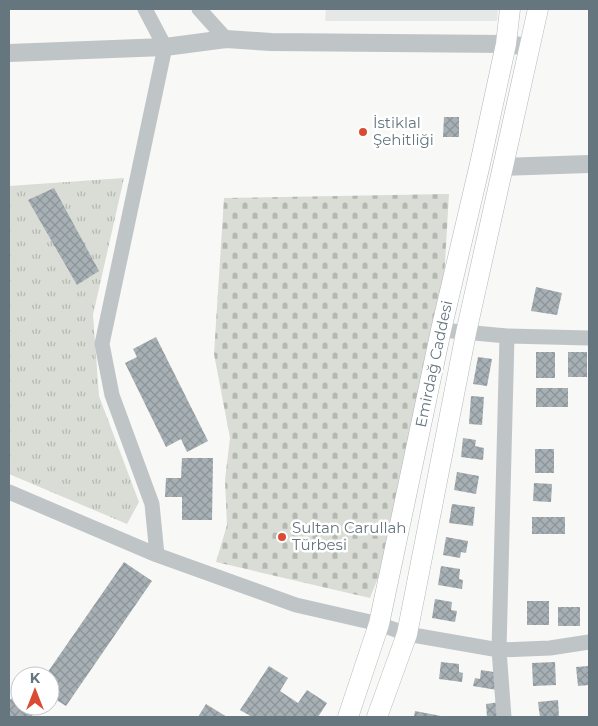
<svg xmlns="http://www.w3.org/2000/svg" width="598" height="726" viewBox="0 0 598 726" font-family="Montserrat,sans-serif">
<defs>
<pattern id="grass-tufts" width="24" height="20" patternUnits="userSpaceOnUse" patternTransform="scale(1.25)"><rect width="24" height="20" fill="#d9ddd5"/><path d="M3 7l-1-3M5 7V3M7 7l1-3M15 17l-1-3M17 17v-4M19 17l1-3" fill="none" stroke="#b4b8b2"/></pattern>
<pattern id="cemetery-stones" width="16" height="16" patternUnits="userSpaceOnUse" patternTransform="scale(1.25)"><rect width="16" height="16" fill="#d9ddd5"/><path d="M2 7V4a2 2 0 0 1 4 0v3zM10 15v-3a2 2 0 0 1 4 0v3z" fill="#b4b8b2"/></pattern>
<pattern id="building-cross-hatch" width="8" height="8" patternUnits="userSpaceOnUse" patternTransform="scale(1.25)"><rect width="8" height="8" fill="#a7b0b5"/><path d="M0 0l8 8M0 8l8-8" fill="none" stroke="#8c9498"/></pattern>
</defs>
<rect width="100%" height="100%" fill="#f8f8f6"/>
<path fill="#e6e8e7" d="M 326,9 L 498,9 L 497,21 L 325,21 Z"/>
<path fill="url(#grass-tufts)" d="M 124,178 L 93,315 L 99,396 L 139,502 L 127,524 L 9,474 L 9,186 Z"/>
<path fill="url(#cemetery-stones)" d="M 449,194 L 441,330 L 401,520 L 370,598 L 216,562 L 227,525 L 225,480 L 230,438 L 214,354 L 224,198 Z"/>
<path fill="url(#building-cross-hatch)" d="M 444,117 L 459,117 L 459,137 L 443,137 Z
M 54,188 L 99,271 L 77,285 L 28,200 Z
M 536,287 L 562,293 L 557,315 L 531,311 Z
M 156,337 L 208,441 L 187,452 L 181,439 L 166,447 L 125,363 L 137,357 L 133,349 Z
M 536,352 L 555,352 L 555,378 L 536,378 Z
M 568,352 L 587,352 L 587,377 L 568,377 Z
M 478,357 L 492,359 L 487,386 L 473,384 Z
M 536,388 L 568,388 L 568,407 L 536,407 Z
M 471,396 L 484,397 L 482,425 L 469,424 Z
M 463,438 L 476,440 L 475,446 L 484,448 L 483,460 L 461,457 Z
M 535,449 L 554,449 L 554,473 L 535,473 Z
M 182,458 L 213,458 L 212,520 L 182,520 L 182,497 L 165,497 L 166,478 L 181,478 Z
M 457,472 L 479,476 L 476,494 L 454,490 Z
M 534,483 L 552,484 L 551,502 L 533,501 Z
M 452,504 L 475,507 L 473,526 L 449,523 Z
M 532,517 L 565,517 L 565,534 L 532,534 Z
M 446,537 L 468,541 L 466,553 L 461,552 L 460,558 L 443,555 Z
M 124,562 L 152,581 L 66,706 L 50,696 L 50,676 L 45,676 Z
M 441,566 L 460,569 L 459,579 L 463,580 L 462,589 L 438,585 Z
M 435,599 L 452,602 L 451,610 L 457,611 L 455,622 L 432,618 Z
M 527,601 L 549,601 L 549,625 L 527,625 Z
M 558,607 L 580,607 L 580,626 L 558,626 Z
M 441,662 L 459,664 L 459,672 L 463,673 L 462,682 L 439,679 Z
M 555,662 L 556,685 L 533,686 L 532,663 Z
M 269,666 L 288,678 L 280,691 L 298,703 L 307,690 L 327,703 L 318,717 L 252,717 L 240,710 Z
M 589,666 L 589,685 L 578,686 L 576,667 Z
M 481,670 L 500,673 L 497,690 L 473,686 L 475,678 L 480,679 Z
M 20,695 L 20,706 L 28,706 L 33,717 L 9,717 L 9,700 Z
M 558,700 L 559,717 L 540,717 L 538,702 Z
M 500,702 L 502,717 L 487,717 L 486,704 Z
M 206,704 L 227,717 L 198,717 Z
M 415,711 L 441,716 L 440,717 L 414,717 Z"/>
<g fill="none" stroke-linecap="round" stroke-linejoin="round">
<defs>
<path id="secondary" d="M 348,717 L 379,624 L 441,330 L 480,164 L 506,44 L 510,9
M 377,717 L 407,634 L 466,333 L 538,9"/>
</defs>
<use href="#secondary" stroke="#b2b8bc" stroke-width="21"/>
<path stroke="#bfc4c7" stroke-width="15" d="M 145,9 L 165,47 L 102,344 L 112,395 L 152,504 L 157,555
M 199,9 L 226,39
M 441,330 L 507,336 L 589,338
M 9,492 L 157,555 L 296,605 L 379,624 L 407,634 L 499,650 L 550,648 L 589,642
M 504,717 L 499,650 L 507,336"/>
<path stroke="#bfc4c7" stroke-width="18" d="M 9,53 L 165,47 L 226,39 L 271,42 L 506,44 L 530,47
M 504,167 L 589,164"/>
<use href="#secondary" stroke="#fff" stroke-width="20"/>
</g>
<g fill="#da4b34" stroke="#fff" stroke-width="2">
<circle cx="363" cy="132" r="5"/>
<circle cx="282" cy="537" r="5"/>
</g>
<g text-anchor="middle" stroke-width="5" stroke-linejoin="round" paint-order="stroke">
<g font-size="15" fill="#65767f" stroke="#fff" text-anchor="start">
<text x="373" y="128">İstiklal<tspan x="373" dy="17">Şehitliği</tspan></text>
<text x="292" y="533">Sultan Carullah<tspan x="292" dy="17">Türbesi</tspan></text>
</g>
<g font-size="15" fill="#65767f" stroke="#fff">
<text transform="translate(434 364) rotate(-78)" y="5">Emirdağ Caddesi</text>
</g>
</g>
<rect width="598" height="726" fill="none" stroke="#65767f" stroke-width="20"/>
<g transform="translate(35 691)"><circle r="24" fill="#ffffff" stroke="#c1c8cc"/>
<path d="M0-4L9 19L0 12L-9 19Z" fill="#da4b34"/>
<text y="-8" font-size="14" font-weight="bold" text-anchor="middle" fill="#65767f">K</text>
</g>
</svg>
